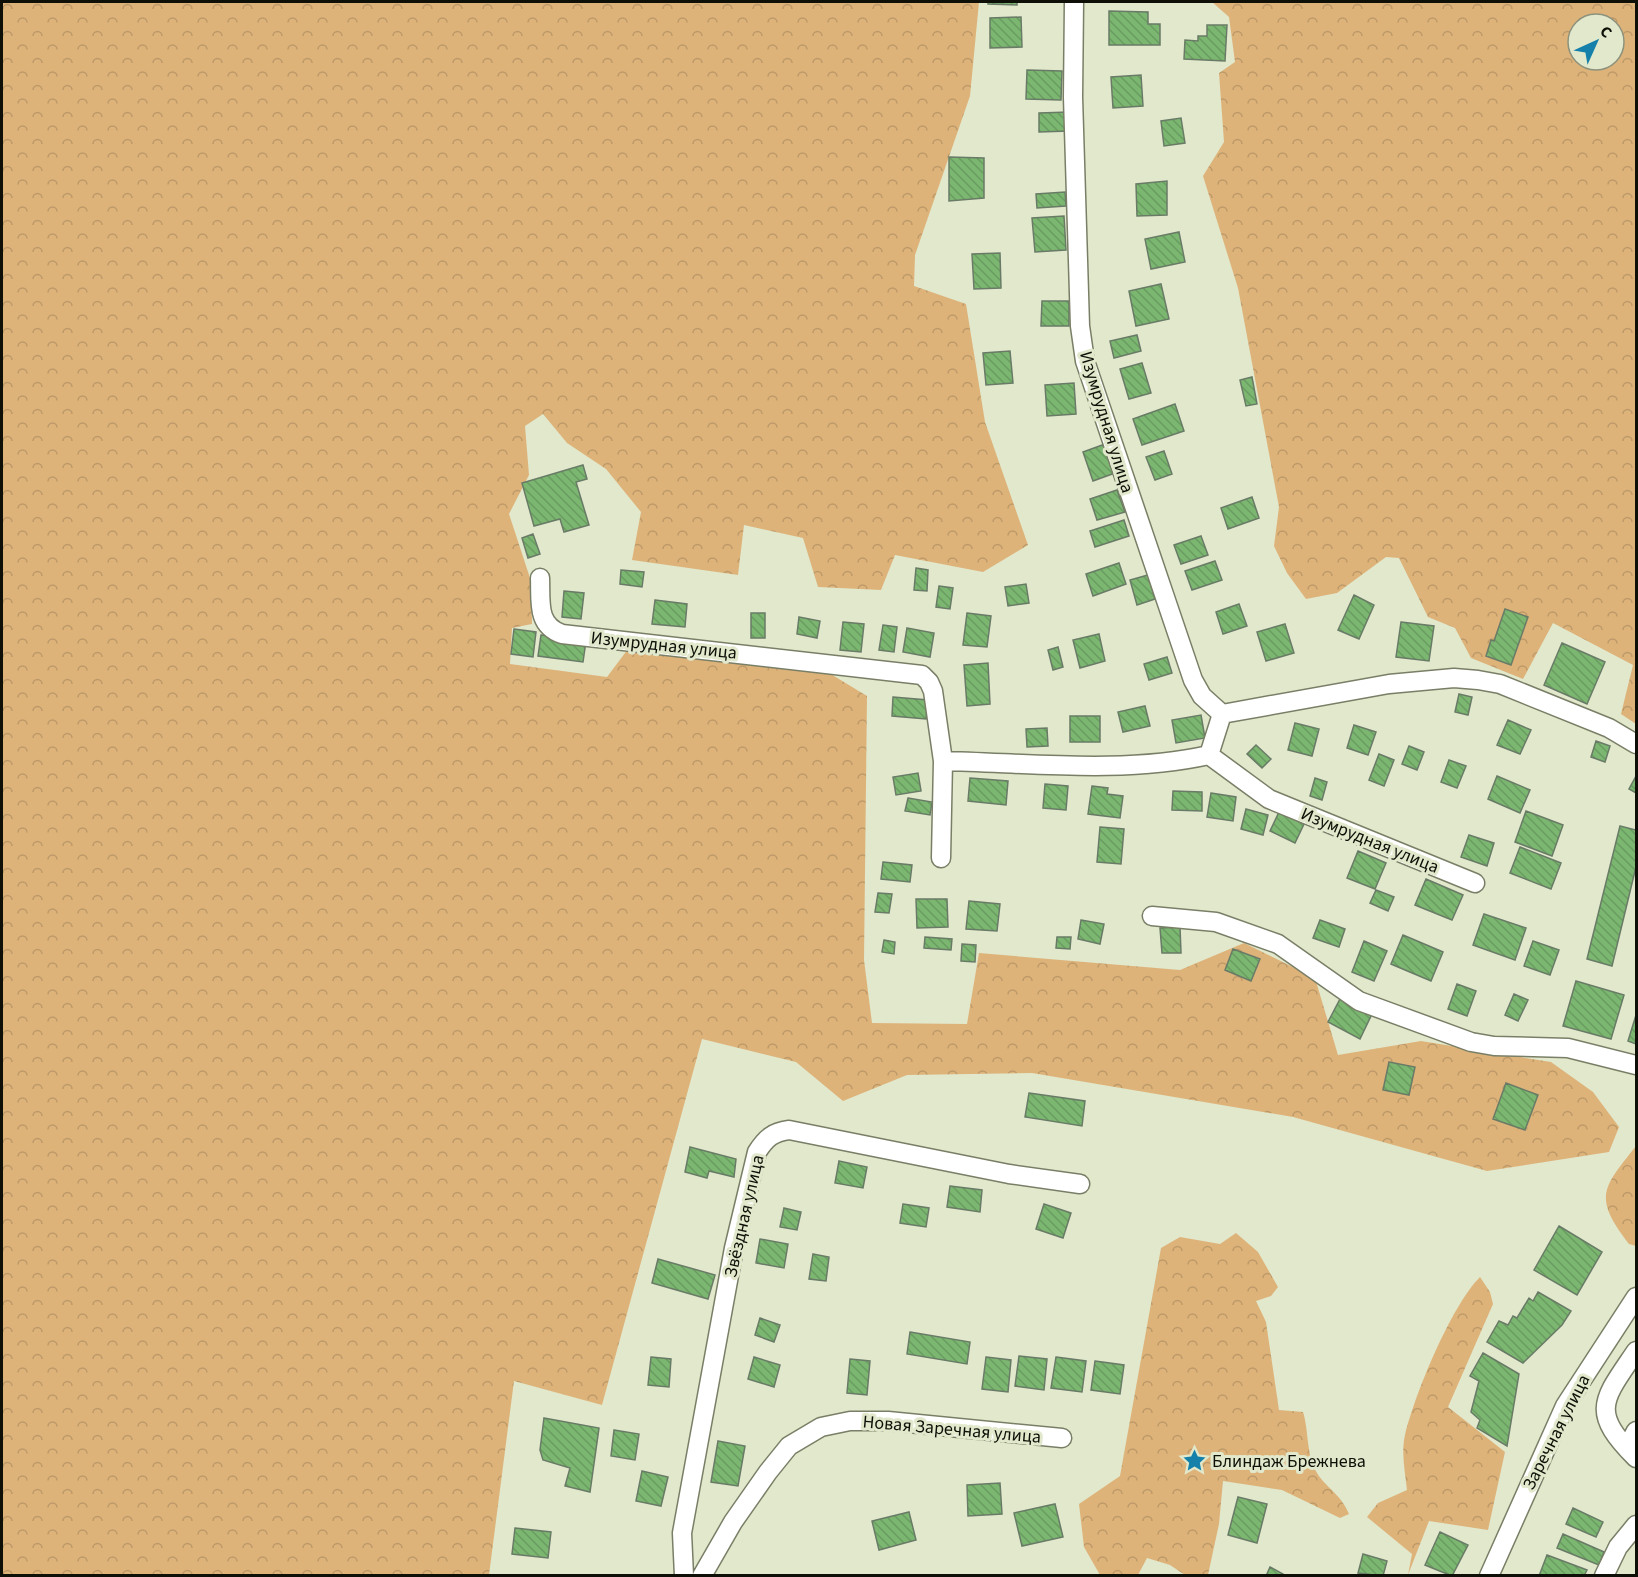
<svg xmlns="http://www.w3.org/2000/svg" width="1638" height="1577" viewBox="0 0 1638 1577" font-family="'Source Sans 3',sans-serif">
<defs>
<pattern id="forest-crowns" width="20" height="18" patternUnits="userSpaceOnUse" patternTransform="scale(1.5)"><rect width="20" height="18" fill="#deb37a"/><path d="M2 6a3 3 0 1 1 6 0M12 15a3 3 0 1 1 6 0" fill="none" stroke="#bd9968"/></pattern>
<pattern id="building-back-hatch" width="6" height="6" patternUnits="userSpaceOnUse" patternTransform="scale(1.5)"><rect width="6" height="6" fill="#7bb770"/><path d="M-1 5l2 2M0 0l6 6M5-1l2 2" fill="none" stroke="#699c60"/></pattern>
</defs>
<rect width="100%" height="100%" fill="#e1e8cc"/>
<path fill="url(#forest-crowns)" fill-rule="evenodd" d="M 2,2 L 979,2 L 970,96 L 915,255 L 914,286 L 966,304 L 985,422 L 1028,545 L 983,572 L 895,555 L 881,590 L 818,587 L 803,538 L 744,525 L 738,575 L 632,560 L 641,512 L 606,469 L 567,443 L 543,414 L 525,426 L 529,475 L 509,514 L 531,581 L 532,624 L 512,628 L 510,664 L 607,677 L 628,649 L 829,673 L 867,696 L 864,960 L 872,1023 L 967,1024 L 979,953 L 1180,970 L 1244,943 L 1315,978 L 1338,1055 L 1421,1041 L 1551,1062 L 1593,1092 L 1619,1127 L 1609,1152 L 1487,1171 L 1293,1117 L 1032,1073 L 907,1075 L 843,1101 L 796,1062 L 702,1039 L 602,1405 L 514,1381 L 489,1575 L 2,1576 Z
M 1212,2 L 1636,2 L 1636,724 L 1621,714 L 1633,665 L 1553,623 L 1523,679 L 1471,658 L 1455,628 L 1428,617 L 1399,558 L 1386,557 L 1337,593 L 1306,599 L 1287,573 L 1274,546 L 1279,507 L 1238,288 L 1203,176 L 1224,142 L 1219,73 L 1235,62 L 1229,17 ZM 1578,24 L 1614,24 L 1614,60 L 1578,60 Z
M 1636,1146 L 1636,1246 L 1629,1244 C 1593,1197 1602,1189 1636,1146 Z
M 1236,1233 L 1258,1252 L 1278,1287 L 1271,1296 L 1256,1301 L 1266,1322 L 1279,1410 L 1303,1412 C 1309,1431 1306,1455 1317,1473 C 1327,1489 1341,1494 1349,1514 L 1340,1518 L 1282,1490 L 1223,1481 L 1219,1524 L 1208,1575 L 1185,1575 L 1170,1565 L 1147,1558 L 1138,1575 L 1100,1575 L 1084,1547 L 1079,1504 L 1120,1476 L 1161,1248 L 1180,1237 L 1220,1244 Z
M 1480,1277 L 1490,1292 L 1493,1304 L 1448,1407 L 1505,1452 L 1488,1530 L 1429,1521 L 1408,1575 L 1412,1554 L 1367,1517 L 1378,1503 L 1407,1490 C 1405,1472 1401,1452 1405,1435 C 1415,1394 1451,1306 1480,1277 Z"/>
<path fill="url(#building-back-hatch)" stroke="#697b66" stroke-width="1.5" d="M 988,2 L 1017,2 L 1017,5 L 988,4 Z
M 1109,11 L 1148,12 L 1148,24 L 1160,24 L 1160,45 L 1109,45 Z
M 1021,17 L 1022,47 L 990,48 L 990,18 Z
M 1207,25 L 1227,25 L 1225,61 L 1184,59 L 1185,40 L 1198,41 L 1198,36 L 1207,36 Z
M 1027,70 L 1062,71 L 1061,100 L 1026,99 Z
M 1141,75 L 1143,106 L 1113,108 L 1111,77 Z
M 1069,112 L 1069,131 L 1039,132 L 1039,113 Z
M 1181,118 L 1185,143 L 1164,146 L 1161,121 Z
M 949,157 L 984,158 L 984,198 L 949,201 Z
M 1167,181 L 1167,215 L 1137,216 L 1136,184 Z
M 1065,192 L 1066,206 L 1037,208 L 1036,194 Z
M 1064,216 L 1066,250 L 1035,252 L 1032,218 Z
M 1179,232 L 1185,262 L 1151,269 L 1145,239 Z
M 1000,253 L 1001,288 L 974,289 L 972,254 Z
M 1161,284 L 1169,319 L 1136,326 L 1129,291 Z
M 1042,301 L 1069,301 L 1069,326 L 1041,326 Z
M 1137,335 L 1141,351 L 1114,358 L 1110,341 Z
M 1010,351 L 1013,383 L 986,385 L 983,353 Z
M 1142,363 L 1151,393 L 1129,399 L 1120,369 Z
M 1252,377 L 1257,404 L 1246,406 L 1240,380 Z
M 1074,383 L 1076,414 L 1047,416 L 1045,385 Z
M 1175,404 L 1184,431 L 1142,445 L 1133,419 Z
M 1105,444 L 1115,473 L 1093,481 L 1083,452 Z
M 1164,451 L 1172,474 L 1155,480 L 1146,457 Z
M 583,465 L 587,479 L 576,482 L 589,525 L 564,532 L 560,519 L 534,526 L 522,483 Z
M 1117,490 L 1125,512 L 1097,520 L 1090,499 Z
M 1252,497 L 1259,518 L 1228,529 L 1221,508 Z
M 1124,520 L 1129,536 L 1095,547 L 1090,531 Z
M 533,534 L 540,554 L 528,558 L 522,538 Z
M 1201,536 L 1208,555 L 1181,564 L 1174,545 Z
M 1215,561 L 1222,580 L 1192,590 L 1185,571 Z
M 1119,563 L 1126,584 L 1093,596 L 1086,574 Z
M 916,568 L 928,570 L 927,591 L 914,590 Z
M 621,570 L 644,572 L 642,587 L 620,584 Z
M 1148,575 L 1155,599 L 1137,605 L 1130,580 Z
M 1026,584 L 1029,603 L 1008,606 L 1005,587 Z
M 939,586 L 953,588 L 950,609 L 936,607 Z
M 564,591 L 584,593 L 581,619 L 562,617 Z
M 1354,595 L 1374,605 L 1359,639 L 1338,630 Z
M 655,600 L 687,604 L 685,627 L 652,624 Z
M 1239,604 L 1247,626 L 1223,634 L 1216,612 Z
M 1505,609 L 1528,617 L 1511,665 L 1486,656 L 1491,640 L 1494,641 Z
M 751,613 L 765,613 L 765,638 L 751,638 Z
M 967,613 L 991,616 L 987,647 L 963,645 Z
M 799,617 L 820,621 L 817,638 L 797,634 Z
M 843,622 L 864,624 L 861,652 L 840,650 Z
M 1401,622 L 1434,626 L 1429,661 L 1396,657 Z
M 1285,624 L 1294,653 L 1266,661 L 1257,632 Z
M 883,625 L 897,627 L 894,652 L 879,650 Z
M 907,628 L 934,633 L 930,657 L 903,652 Z
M 514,629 L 536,632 L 533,657 L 511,654 Z
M 1099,634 L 1105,661 L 1080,668 L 1073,640 Z
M 541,635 L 586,641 L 583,662 L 538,656 Z
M 1562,643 L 1605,662 L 1587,704 L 1544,685 Z
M 1058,647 L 1063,667 L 1053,670 L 1048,650 Z
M 1167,657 L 1172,673 L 1149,680 L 1144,664 Z
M 988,663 L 990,704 L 967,706 L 964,665 Z
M 1459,694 L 1472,697 L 1468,715 L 1455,712 Z
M 893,697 L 928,700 L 926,719 L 892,716 Z
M 1145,706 L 1150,726 L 1123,732 L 1118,712 Z
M 1201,715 L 1205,738 L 1176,743 L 1172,720 Z
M 1070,716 L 1100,716 L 1100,742 L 1070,742 Z
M 1508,720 L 1531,730 L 1520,754 L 1497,745 Z
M 1295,723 L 1319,729 L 1312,756 L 1288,750 Z
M 1354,725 L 1376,732 L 1368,755 L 1347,748 Z
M 1047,728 L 1048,746 L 1027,747 L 1026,729 Z
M 1596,741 L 1610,746 L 1605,762 L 1591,757 Z
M 1256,745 L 1271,759 L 1262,768 L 1247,754 Z
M 1409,746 L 1424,752 L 1417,770 L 1402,764 Z
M 1379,754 L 1394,760 L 1384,786 L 1369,780 Z
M 1449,760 L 1466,766 L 1457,788 L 1441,782 Z
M 918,773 L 921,791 L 896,795 L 893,777 Z
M 1497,776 L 1530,790 L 1520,813 L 1488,799 Z
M 1636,776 L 1636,793 L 1629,789 Z
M 970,778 L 1008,781 L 1006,805 L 968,801 Z
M 1315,778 L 1327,782 L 1322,800 L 1310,796 Z
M 1045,784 L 1068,786 L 1066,810 L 1043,808 Z
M 1092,786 L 1108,788 L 1107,794 L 1123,796 L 1120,818 L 1088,814 Z
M 1173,791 L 1202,792 L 1202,811 L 1172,810 Z
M 1211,793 L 1236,797 L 1233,821 L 1207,817 Z
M 908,798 L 932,802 L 930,815 L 905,811 Z
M 1246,809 L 1268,815 L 1263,835 L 1241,829 Z
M 1526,811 L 1563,825 L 1552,856 L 1515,842 Z
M 1279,812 L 1304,824 L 1295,843 L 1270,831 Z
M 1620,826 L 1636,830 L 1636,867 L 1612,966 L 1587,959 Z
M 1100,827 L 1124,829 L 1121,864 L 1097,862 Z
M 1469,835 L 1494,843 L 1487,866 L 1461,857 Z
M 1520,847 L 1561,863 L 1551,889 L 1510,873 Z
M 1358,851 L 1386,863 L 1375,889 L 1347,878 Z
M 883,862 L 912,865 L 910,882 L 881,879 Z
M 1426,879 L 1463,895 L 1452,920 L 1415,905 Z
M 1376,890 L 1394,897 L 1388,911 L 1370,903 Z
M 878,893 L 892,894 L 889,913 L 875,912 Z
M 916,899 L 947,899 L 948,927 L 917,928 Z
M 969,901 L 1000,904 L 997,931 L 966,929 Z
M 1484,914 L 1526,928 L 1515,960 L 1473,945 Z
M 1081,920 L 1104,924 L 1100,944 L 1078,939 Z
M 1320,920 L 1345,929 L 1339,947 L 1313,938 Z
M 1180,927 L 1181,953 L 1162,953 L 1160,928 Z
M 1403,935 L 1443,952 L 1431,981 L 1391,964 Z
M 925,937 L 952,939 L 951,950 L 924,948 Z
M 1057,937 L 1071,937 L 1070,949 L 1056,948 Z
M 884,940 L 895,942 L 894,954 L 882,952 Z
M 1364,941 L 1387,951 L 1374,981 L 1352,972 Z
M 1533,941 L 1559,950 L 1550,975 L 1524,966 Z
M 962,944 L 976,945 L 975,962 L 961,961 Z
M 1233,949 L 1260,959 L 1251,981 L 1225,970 Z
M 1576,981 L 1624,995 L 1611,1039 L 1563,1026 Z
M 1457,984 L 1476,991 L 1467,1016 L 1448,1009 Z
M 1514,994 L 1528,1000 L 1518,1021 L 1505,1015 Z
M 1341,997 L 1372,1014 L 1360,1039 L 1328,1022 Z
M 1636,1015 L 1636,1044 L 1628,1041 Z
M 1389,1062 L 1415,1067 L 1409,1095 L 1383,1090 Z
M 1506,1083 L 1538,1095 L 1525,1130 L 1493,1119 Z
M 1029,1093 L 1085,1101 L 1082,1126 L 1025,1117 Z
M 690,1147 L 736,1159 L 734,1177 L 709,1171 L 707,1178 L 685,1172 Z
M 839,1161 L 867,1167 L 863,1188 L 835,1183 Z
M 950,1186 L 982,1190 L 980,1212 L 947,1207 Z
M 903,1204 L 929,1208 L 926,1227 L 900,1223 Z
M 1044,1204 L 1071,1213 L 1063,1238 L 1036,1229 Z
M 784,1208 L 801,1212 L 797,1230 L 780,1227 Z
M 1559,1226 L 1602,1252 L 1577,1295 L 1534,1270 Z
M 760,1239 L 788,1244 L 784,1268 L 756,1263 Z
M 813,1254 L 829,1257 L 826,1281 L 809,1279 Z
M 658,1259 L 715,1275 L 708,1299 L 652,1283 Z
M 1538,1292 L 1571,1311 L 1562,1325 L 1523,1363 L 1487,1342 L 1499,1321 L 1508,1325 L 1513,1316 L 1517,1318 L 1529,1298 L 1533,1301 Z
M 760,1318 L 780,1325 L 774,1342 L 755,1335 Z
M 910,1332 L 970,1342 L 967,1364 L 907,1354 Z
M 1483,1353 L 1519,1374 L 1507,1446 L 1477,1428 L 1480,1420 L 1471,1412 L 1479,1381 L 1470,1376 Z
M 1019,1356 L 1047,1359 L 1044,1390 L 1015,1386 Z
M 651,1357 L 671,1359 L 669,1387 L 648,1385 Z
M 754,1357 L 780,1365 L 774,1387 L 748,1379 Z
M 986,1357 L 1011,1360 L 1008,1392 L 982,1389 Z
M 1056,1357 L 1086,1361 L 1082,1392 L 1051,1388 Z
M 850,1359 L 870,1361 L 867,1395 L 847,1393 Z
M 1095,1361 L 1124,1365 L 1120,1394 L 1091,1390 Z
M 544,1418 L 599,1428 L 590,1492 L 565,1486 L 570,1468 L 543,1460 L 540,1450 Z
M 614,1430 L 639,1434 L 635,1460 L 611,1456 Z
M 718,1441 L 745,1446 L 738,1486 L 711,1482 Z
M 642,1471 L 668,1477 L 661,1506 L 636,1501 Z
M 1000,1483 L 1002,1514 L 968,1516 L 967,1485 Z
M 1238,1497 L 1267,1504 L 1257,1543 L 1228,1535 Z
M 1055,1504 L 1063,1537 L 1022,1546 L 1014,1513 Z
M 1573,1508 L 1603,1522 L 1596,1537 L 1566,1524 Z
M 909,1512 L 916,1540 L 879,1550 L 872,1521 Z
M 515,1528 L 551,1532 L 548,1558 L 512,1554 Z
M 1440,1532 L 1468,1545 L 1452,1576 L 1425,1565 Z
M 1563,1534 L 1604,1552 L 1599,1565 L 1557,1548 Z
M 1363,1554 L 1387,1561 L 1383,1576 L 1358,1573 Z
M 1547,1555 L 1587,1570 L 1584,1576 L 1539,1576 Z
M 1270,1567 L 1283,1574 L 1282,1576 L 1266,1576 Z"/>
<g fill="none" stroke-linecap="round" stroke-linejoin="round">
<defs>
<path id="minor" d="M 1074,2 L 1073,97 L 1080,326 L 1085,361 L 1193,680 L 1202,696 L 1222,714 L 1209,755
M 540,578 C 541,601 536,625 562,634 L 922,675 L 929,682 L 933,691 L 943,761 L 941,858
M 1222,714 L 1389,684 L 1454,678 L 1478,680 L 1500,684 L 1609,728 L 1636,744
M 943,761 C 1031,763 1123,774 1209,755 L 1269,799 L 1475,883
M 1152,916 L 1216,922 L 1278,944 L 1359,1001 L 1471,1042 L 1494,1046 L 1568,1048 L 1636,1065
M 1636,1351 C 1603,1400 1589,1411 1636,1458
M 1627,1448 L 1636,1431
M 684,1576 L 682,1533 L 734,1248 L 757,1152 C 766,1138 773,1132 789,1130 L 1009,1174 L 1080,1184
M 702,1576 L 733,1522 L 768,1472 L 789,1446 L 821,1427 L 850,1421 L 888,1421 L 1062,1438
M 1489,1576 L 1565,1406 L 1636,1297
M 1604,1576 L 1618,1547 L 1636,1525"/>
</defs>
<use href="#minor" stroke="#797f66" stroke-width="21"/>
<use href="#minor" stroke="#fff" stroke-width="18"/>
</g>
<defs>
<symbol id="sight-bare" viewBox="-9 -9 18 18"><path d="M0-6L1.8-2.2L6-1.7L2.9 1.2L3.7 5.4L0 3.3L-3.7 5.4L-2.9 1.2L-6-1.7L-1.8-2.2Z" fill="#1580a9" stroke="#e1e8cc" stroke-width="2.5" paint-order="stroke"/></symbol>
</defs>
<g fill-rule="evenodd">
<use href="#sight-bare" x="1178" y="1444" width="33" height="33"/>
</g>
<g text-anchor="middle" stroke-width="6" stroke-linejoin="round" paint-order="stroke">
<g font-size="18" fill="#0e1007" stroke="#e1e8cc">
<text transform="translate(1107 422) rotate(73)" y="6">Изумрудная улица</text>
<text transform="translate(664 645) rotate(6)" y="6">Изумрудная улица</text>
<text transform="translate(1370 840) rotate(22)" y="6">Изумрудная улица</text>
<text transform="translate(744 1216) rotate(-77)" y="6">Звёздная улица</text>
<text transform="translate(952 1429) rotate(5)" y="6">Новая Заречная улица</text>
<text transform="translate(1556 1432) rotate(-63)" y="6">Заречная улица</text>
</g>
<g font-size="18" fill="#0e1007" stroke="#e1e8cc" text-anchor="start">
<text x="1212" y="1467">Блиндаж Брежнева</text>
</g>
</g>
<rect width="1638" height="1577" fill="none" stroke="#0e1007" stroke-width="6"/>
<g transform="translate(1596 42) rotate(45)"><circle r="28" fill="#e1e8cc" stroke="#8d927d" stroke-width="1.5"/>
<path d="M0-4.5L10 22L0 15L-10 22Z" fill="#1580a9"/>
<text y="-9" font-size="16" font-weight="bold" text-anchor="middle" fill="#0e1007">С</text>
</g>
</svg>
